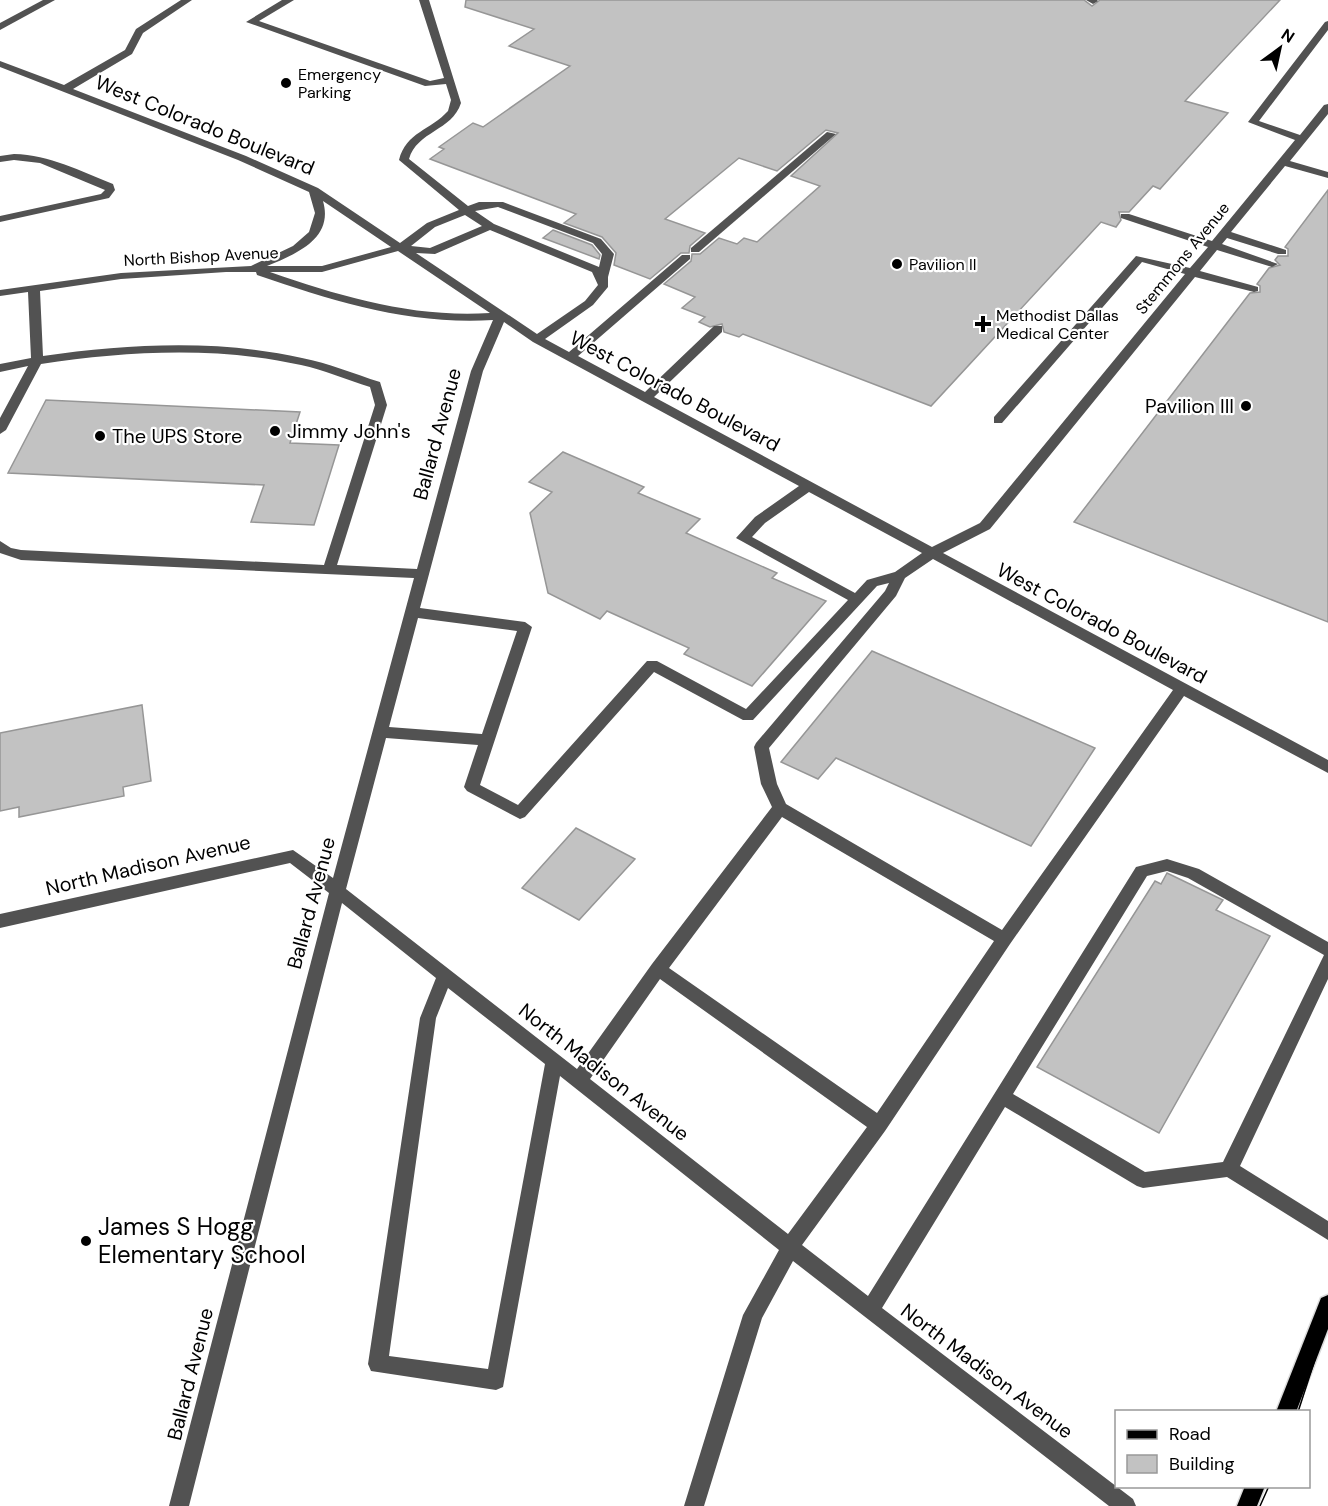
<svg xmlns="http://www.w3.org/2000/svg" width="1328" height="1506" viewBox="0 0 1328 1506" font-family="'DM Sans',sans-serif">
  <rect width="100%" height="100%" fill="#fff"/>
  <g fill="#c2c2c2" stroke="#969696" stroke-width="1.5">
    <path d="M 466,0 L 1084,0 L 1092,6 L 1100,0 L 1280,0 L 1185,101 L 1228,113 L 1160,189 L 1153,186 L 1129,212 L 1119,212 L 1121,220 L 1116,227 L 1101,222 L 931,406 L 743,334 L 739,337 L 724,332 L 722,324 L 710,327 L 699,322 L 705,317 L 682,308 L 695,297 L 664,284 L 691,261 L 692,254 L 700,254 L 719,238 L 737,244 L 744,238 L 757,242 L 820,186 L 791,176 L 838,133 L 826,130 L 777,171 L 739,158 L 665,219 L 705,233 L 690,246 L 689,253 L 681,253 L 650,279 L 614,265 L 616,253 L 602,237 L 564,223 L 576,214 L 430,159 L 444,149 L 439,147 L 473,123 L 483,127 L 570,66 L 509,46 L 534,29 L 465,7 Z"/>
    <path d="M 1328,190 L 1328,622 L 1074,522 L 1250,293 L 1260,292 L 1260,286 L 1257,284 L 1269,268 L 1280,265 L 1275,260 L 1278,256 L 1288,256 L 1288,249 L 1285,247 Z"/>
    <path d="M 553,230 L 592,245 L 600,255 L 599,259 L 543,238 Z"/>
    <path d="M 46,400 L 300,412 L 290,443 L 339,445 L 314,525 L 251,522 L 264,485 L 8,473 Z"/>
    <path d="M 563,452 L 644,487 L 638,493 L 700,519 L 686,533 L 777,573 L 772,578 L 826,601 L 752,686 L 684,654 L 689,648 L 607,611 L 600,619 L 548,593 L 530,513 L 552,492 L 529,482 Z"/>
    <path d="M 872,651 L 1095,748 L 1031,846 L 836,758 L 818,779 L 781,762 Z"/>
    <path d="M 142,705 L 151,781 L 123,787 L 124,796 L 19,817 L 19,807 L 0,811 L 0,733 Z"/>
    <path d="M 576,828 L 635,859 L 579,920 L 522,888 Z"/>
    <path d="M 1167,873 L 1223,900 L 1216,910 L 1270,936 L 1159,1133 L 1037,1067 L 1155,881 L 1161,884 Z"/>
  </g>
  <g fill="none" stroke-linecap="round" stroke-linejoin="round">
    <g stroke="#dbdbdb" stroke-width="3">
      <g id="major">
        <path d="M 1328,1295 L 1328,1329 L 1296,1412 L 1276,1412 L 1321,1298 Z"/>
        <path d="M 1245,1486 L 1265,1486 L 1257,1506 L 1237,1506 Z"/>
      </g>
    </g>
    <g fill="#525252" fill-rule="evenodd">
      <path d="M 43,0 L 55,0 L 0,30 L 0,23 Z"/>
      <path d="M 181,0 L 192,0 L 143,33 L 132,54 L 73,89 L 246,156 L 318,188 L 400,243 L 427,223 L 459,210 L 399,160 C 406,132 431,130 448,111 L 451,100 L 446,84 L 425,86 L 246,22 L 282,0 L 294,0 L 259,21 L 430,81 L 444,78 L 419,0 L 429,0 L 461,103 C 452,131 417,131 409,159 L 468,206 L 479,202 L 503,202 L 601,239 L 614,254 L 608,277 L 608,287 L 593,305 L 545,339 L 569,352 L 682,255 L 690,255 L 690,259 L 578,356 L 645,392 L 714,326 L 722,326 L 722,332 L 654,397 L 932,547 L 980,523 L 1185,274 L 1142,262 L 1002,423 L 994,423 L 994,417 L 1136,256 L 1190,268 L 1208,247 L 1121,218 L 1121,214 L 1129,214 L 1212,241 L 1295,140 L 1248,122 L 1325,22 L 1328,21 L 1328,30 L 1259,121 L 1300,135 L 1324,105 L 1328,104 L 1328,114 L 1290,161 L 1328,172 L 1328,178 L 1285,166 L 1231,232 L 1286,250 L 1286,254 L 1278,254 L 1227,238 L 1222,244 L 1278,264 L 1272,267 L 1217,250 L 1200,271 L 1258,287 L 1258,291 L 1254,292 L 1195,277 L 990,529 L 943,553 L 1328,760 L 1328,773 L 1184,696 L 1010,944 L 885,1131 L 802,1245 L 868,1296 L 1136,867 L 1167,859 L 1199,869 L 1328,942 L 1328,979 L 1240,1166 L 1328,1221 L 1328,1240 L 1227,1177 L 1143,1188 L 1137,1186 L 1005,1107 L 882,1308 L 1133,1499 L 1136,1506 L 1109,1506 L 793,1261 L 762,1318 L 704,1506 L 684,1506 L 743,1315 L 779,1250 L 560,1076 L 503,1387 L 496,1390 L 371,1371 L 368,1364 L 420,1018 L 436,978 L 342,903 L 189,1506 L 169,1506 L 329,893 L 290,863 L 0,928 L 0,914 L 293,850 L 333,878 L 414,578 L 21,560 L 0,553 L 0,541 L 11,548 L 21,550 L 324,565 L 375,405 L 370,387 C 347,380 324,370 301,365 C 216,346 126,351 41,364 L 6,430 L 0,434 L 0,418 L 28,366 L 0,372 L 0,364 L 31,358 L 28,292 L 0,296 L 0,290 L 121,273 L 251,266 L 293,246 L 309,232 L 315,213 L 309,192 L 238,160 L 0,67 L 0,61 L 64,85 L 125,50 L 136,29 ZM 323,201 L 391,247 L 322,266 L 267,266 C 296,254 334,239 323,201 ZM 498,207 L 593,243 L 602,254 L 599,267 L 494,224 L 475,211 ZM 465,215 L 482,226 L 430,248 L 411,246 L 435,227 ZM 490,230 L 592,272 L 598,285 L 585,301 L 537,334 L 416,253 L 435,254 ZM 398,251 L 490,313 C 414,318 342,297 270,272 L 322,272 ZM 226,272 L 256,272 L 257,275 C 336,302 409,325 493,320 L 471,371 L 417,569 L 337,565 L 387,405 L 380,382 C 354,374 329,363 302,358 C 217,339 128,344 43,356 L 40,291 L 121,279 ZM 504,322 L 533,342 L 799,486 L 755,517 L 736,538 L 848,600 L 746,709 L 657,661 L 647,661 L 518,805 L 480,785 L 532,627 L 525,622 L 420,608 L 483,371 ZM 809,492 L 922,553 L 895,572 L 867,580 L 855,593 L 752,537 L 765,523 ZM 933,559 L 1173,690 L 1002,930 L 786,804 L 777,784 L 769,748 L 896,596 L 905,578 ZM 889,583 L 885,591 L 756,743 L 754,747 L 761,784 L 772,807 L 652,964 L 577,1069 L 346,889 L 386,738 L 478,745 L 464,787 L 467,791 L 520,819 L 525,817 L 654,672 L 743,720 L 753,720 L 877,586 ZM 418,618 L 517,631 L 482,734 L 389,727 ZM 782,817 L 994,941 L 877,1113 L 669,968 ZM 1167,871 L 1188,878 L 1324,955 L 1223,1162 L 1145,1172 L 1013,1094 L 1147,876 ZM 660,979 L 867,1127 L 788,1234 L 590,1079 ZM 448,988 L 545,1064 L 488,1369 L 389,1356 L 436,1018 Z"/>
      <path d="M 1086,0 L 1097,0 L 1098,1 L 1093,4 Z"/>
      <path d="M 827,132 L 836,134 L 699,252 L 691,252 L 691,248 Z"/>
      <path d="M 14,154 C 50,155 80,171 113,184 L 115,190 L 109,198 L 0,222 L 0,216 L 101,194 L 105,190 L 40,163 L 14,160 L 0,162 L 0,156 Z"/>
    </g>
    <use href="#major" fill="#000" fill-rule="evenodd"/>
    <g stroke="#000" stroke-width="1.5">
      <path d="M 1298,1412 L 1328,1319"/>
      <path d="M 1260,1506 L 1269,1486"/>
    </g>
  </g>
  <g fill="#000" stroke="#fff" stroke-width="2">
    <circle cx="286" cy="83" r="6"/>
    <circle cx="897" cy="264" r="6"/>
    <path d="M980 315h6v6h6v6h-6v6h-6v-6h-6v-6h6z"/>
    <circle cx="1246" cy="406" r="6"/>
    <circle cx="275" cy="431" r="6"/>
    <circle cx="100" cy="436" r="6"/>
    <circle cx="86" cy="1241" r="6"/>
  </g>
  <g text-anchor="middle" stroke-width="4.5" stroke-linejoin="round" paint-order="stroke">
    <g font-size="16" fill="#000" stroke="#fff" text-anchor="start">
      <text x="298" y="80">Emergency<tspan x="298" dy="18">Parking</tspan></text>
      <text x="909" y="270">Pavilion II</text>
      <text x="996" y="321">Methodist Dallas<tspan x="996" dy="18">Medical Center</tspan></text>
    </g>
    <g font-size="16" fill="#000" stroke="#fff">
      <text transform="translate(201 256) rotate(-3)" y="6">North Bishop Avenue</text>
      <text transform="translate(1182 258) rotate(-51)" y="6">Stemmons Avenue</text>
    </g>
    <g font-size="20" fill="#000" stroke="#fff">
      <text transform="translate(205 125) rotate(22)" y="7">West Colorado Boulevard</text>
      <text transform="translate(675 391) rotate(28)" y="7">West Colorado Boulevard</text>
      <text transform="translate(437 434) rotate(-75)" y="7">Ballard Avenue</text>
      <text transform="translate(1102 623) rotate(28)" y="7">West Colorado Boulevard</text>
      <text transform="translate(148 865) rotate(-13)" y="7">North Madison Avenue</text>
      <text transform="translate(311 903) rotate(-75)" y="7">Ballard Avenue</text>
      <text transform="translate(604 1072) rotate(38)" y="7">North Madison Avenue</text>
      <text transform="translate(987 1371) rotate(37)" y="7">North Madison Avenue</text>
      <text transform="translate(190 1374) rotate(-76)" y="7">Ballard Avenue</text>
    </g>
    <g font-size="20" fill="#000" stroke="#fff" text-anchor="start">
      <text x="1234" y="413" text-anchor="end">Pavilion III</text>
      <text x="287" y="438">Jimmy John's</text>
      <text x="112" y="443">The UPS Store</text>
    </g>
    <g font-size="24" fill="#000" stroke="#fff" text-anchor="start">
      <text x="98" y="1235">James S Hogg<tspan x="98" dy="28">Elementary School</tspan></text>
    </g>
  </g>
  <rect x="1115" y="1410" width="195" height="78" fill="#ffffff" stroke="#999999" stroke-width="1.5"/>
  <rect x="1127" y="1430" width="30" height="9" fill="#000000" stroke="#999999" stroke-width="1.5"/>
  <text x="1169" y="1440" font-size="18" fill="#000000">Road</text>
  <rect x="1127" y="1455" width="30" height="18" fill="#c2c2c2" stroke="#999999" stroke-width="1.5"/>
  <text x="1169" y="1470" font-size="18" fill="#000000">Building</text>
  <g transform="translate(1280 48) rotate(33)" stroke="#ffffff" stroke-width="4.5" paint-order="stroke">
  <path d="M0-4.5L10 22L0 15L-10 22Z" fill="#000000"/>
  <text y="-9" font-size="16" font-weight="bold" text-anchor="middle" fill="#000000">N</text>
  </g>
</svg>
